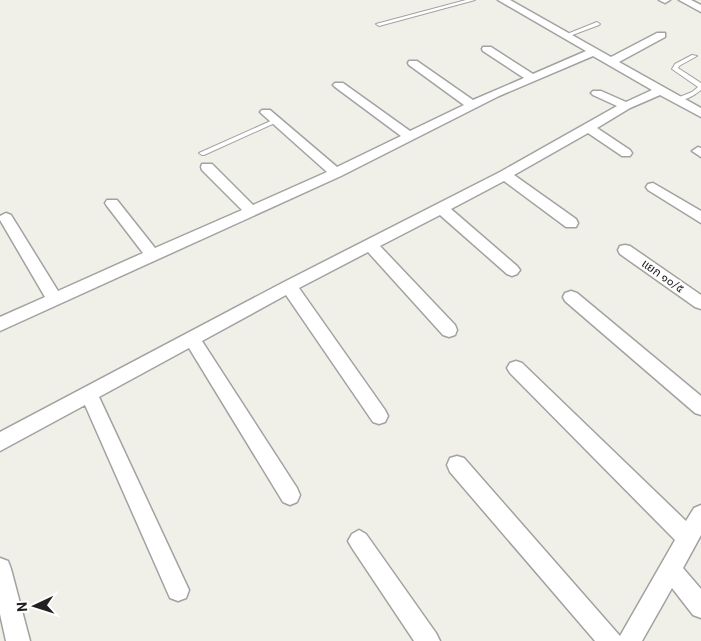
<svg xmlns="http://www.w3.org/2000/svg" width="701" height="641" viewBox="0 0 701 641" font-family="Roboto,'Noto Sans Thai',sans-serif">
  <rect width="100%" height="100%" fill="#f0efe8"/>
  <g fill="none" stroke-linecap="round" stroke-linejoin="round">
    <g stroke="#a2a2a2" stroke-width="2">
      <g id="lane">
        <path d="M 466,0 L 475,0 L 379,26 L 376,24 Z"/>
        <path d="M 597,22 L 600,24 L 599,25 L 567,37 L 562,36 Z"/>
        <path d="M 692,55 L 697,56 L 679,66 L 678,68 L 701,83 L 701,90 C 695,95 685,101 677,100 L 677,98 L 692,92 L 698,87 L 672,69 L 675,64 Z"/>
        <path d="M 275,119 L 277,120 L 277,122 L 204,155 L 202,155 L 199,153 Z"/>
      </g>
    </g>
    <g stroke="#a2a2a2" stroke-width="3">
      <g id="street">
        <path d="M 498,0 L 510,0 L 611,57 L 657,33 L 665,33 L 665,37 L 619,62 L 701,108 L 701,117 L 660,95 L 630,108 L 597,128 L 630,150 L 632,153 L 630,156 L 622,156 L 588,133 L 514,175 L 576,219 L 578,223 L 576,227 L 566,227 L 504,181 L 451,209 L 517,266 L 520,270 L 517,274 L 512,276 L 507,274 L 440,215 L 380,246 L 455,325 L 457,330 L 455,335 L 449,337 L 443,335 L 368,252 L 299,288 L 385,410 L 388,416 L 385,422 L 379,424 L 373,422 L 286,295 L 202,341 L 297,488 L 300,495 L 297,502 L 290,505 L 283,502 L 189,348 L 99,397 L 189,590 L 186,598 L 178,601 L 170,598 L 85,405 L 0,451 L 0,432 L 284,282 L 500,172 L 617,106 L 593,95 L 591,93 L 593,91 L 601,91 L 626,102 L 652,90 L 593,56 L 499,96 L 341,176 L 0,331 L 0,317 L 45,297 L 0,220 L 0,216 L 6,213 L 11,215 L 58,291 L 143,253 L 107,206 L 105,203 L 107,200 L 117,200 L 155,248 L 242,210 L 202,170 L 201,167 L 202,164 L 212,164 L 253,205 L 327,172 L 262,114 L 260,112 L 262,110 L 270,110 L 337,167 L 401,136 L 335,87 L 333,85 L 335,83 L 343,83 L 410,131 L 464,105 L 409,65 L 408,63 L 409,61 L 417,61 L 473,100 L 524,78 L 483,51 L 482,49 L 483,47 L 491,47 L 533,74 L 586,51 Z"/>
        <path d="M 659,0 L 670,0 L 665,3 Z"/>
        <path d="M 679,0 L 691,0 L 701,5 L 701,12 Z"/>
        <path d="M 698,147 L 701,148 L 701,157 L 692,151 Z"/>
        <path d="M 653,183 L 701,211 L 701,223 L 648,190 L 646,187 L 648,184 Z"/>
        <path d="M 625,245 L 630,246 L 701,295 L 701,309 L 695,307 L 620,254 L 618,250 L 620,246 Z"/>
        <path d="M 571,291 L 577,293 L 701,396 L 701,415 L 695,413 L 565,301 L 563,297 L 565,293 Z"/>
        <path d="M 516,361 L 522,363 L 686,521 L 694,508 L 701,505 L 701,535 L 683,568 L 701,589 L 701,618 L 693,615 L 672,588 L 642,641 L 595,641 L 450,472 L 447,465 L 450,458 L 457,456 L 464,458 L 620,636 L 675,540 L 510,373 L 507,368 L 510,363 Z"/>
        <path d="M 359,530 L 366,534 L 436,633 L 440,641 L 414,641 L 352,548 L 348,541 L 352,534 Z"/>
        <path d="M 0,558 L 8,561 L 11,569 L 30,641 L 6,641 L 0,614 Z"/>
      </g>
    </g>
    <use href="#lane" fill="#fff" fill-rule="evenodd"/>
    <use href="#street" fill="#fff" fill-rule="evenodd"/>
  </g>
  <g text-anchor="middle" stroke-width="4" stroke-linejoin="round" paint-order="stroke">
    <g font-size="12" fill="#212121" stroke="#fff">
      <text transform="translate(663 276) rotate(35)" y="4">แยก ๑๐/๕</text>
    </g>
  </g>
  <g transform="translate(35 606) rotate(266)" stroke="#ffffff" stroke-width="4" paint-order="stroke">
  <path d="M0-4L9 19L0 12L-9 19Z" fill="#212121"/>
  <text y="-8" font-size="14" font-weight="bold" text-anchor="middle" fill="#212121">N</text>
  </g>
</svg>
